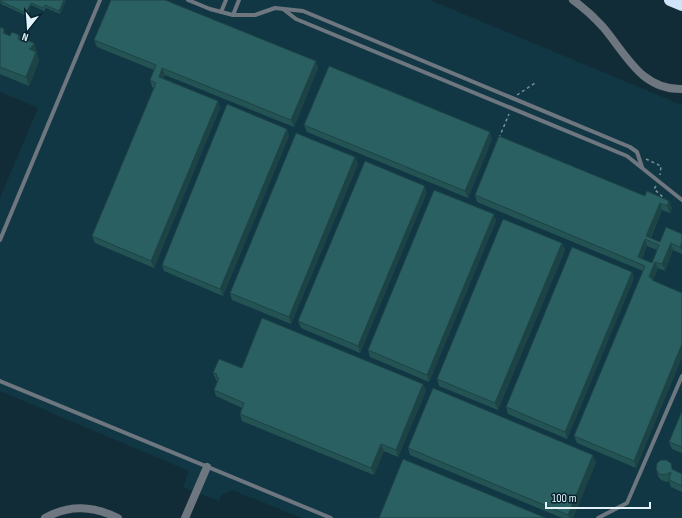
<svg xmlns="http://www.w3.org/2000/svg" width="682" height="518" viewBox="0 0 682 518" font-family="'Sofia Sans Condensed',sans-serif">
  <rect width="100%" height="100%" fill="#112c36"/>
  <path fill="#113744" d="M 0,0 L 430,0 L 682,105 L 682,518 L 302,518 L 232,490 L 221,495 L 219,501 L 183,487 L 189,471 L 0,391 L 0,198 L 38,108 L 0,92 Z"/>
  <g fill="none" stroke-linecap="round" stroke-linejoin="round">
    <g stroke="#798f97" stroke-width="1.5" stroke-dasharray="3 3" stroke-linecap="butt">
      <path d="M 517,95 L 535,83"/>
      <path d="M 499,138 L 509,114"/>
      <path d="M 646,159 L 661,166 L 660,175"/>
      <path d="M 656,186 L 654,189 L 665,199"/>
    </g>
    <g stroke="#6e767f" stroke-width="4">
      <path d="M 188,0 L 210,9 L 233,15 L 255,15 L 275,8 L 303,11 L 630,147 L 637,152 L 642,167"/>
      <path d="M 283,9 L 296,19 L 627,156 L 682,200"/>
      <path d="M 221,12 L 226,0"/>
      <path d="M 233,15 L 239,0"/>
      <path d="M 0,240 L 100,0"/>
      <path d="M 0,381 L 331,518"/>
      <path d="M 598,518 L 627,503 L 682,376"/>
    </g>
    <g stroke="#6e767f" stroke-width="8">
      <path d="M 573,0 C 584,8 594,17 603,27 C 626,54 641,90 682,89"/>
      <path d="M 45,518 C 70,504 93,506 118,518"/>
      <path d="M 185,518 L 207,467"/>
    </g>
    <path stroke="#cfe4fa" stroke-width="12" d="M 670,0 L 682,5"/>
  </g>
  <g fill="#245354" fill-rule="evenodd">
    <path d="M 1,0 L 66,0 L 60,14 L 46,8 L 44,11 L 31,5 L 27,16 L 1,4 L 0,1 Z"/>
    <path d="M 0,27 L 6,34 L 10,36 L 19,35 L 21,40 L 34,43 L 39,61 L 29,86 L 0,74 Z"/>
    <path d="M 94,40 L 318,68 L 294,127 L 165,75 L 163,78 L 218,101 L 220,108 L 154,268 L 95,243 L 92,236 L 154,88 L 152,87 L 150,80 L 154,70 L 97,47 Z"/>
    <path d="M 304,125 L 492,139 L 468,198 L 307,132 Z"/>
    <path d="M 287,129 L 289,136 L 223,296 L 164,271 L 162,265 Z"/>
    <path d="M 355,157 L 358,164 L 291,324 L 232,300 L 230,293 Z"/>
    <path d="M 427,192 L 360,353 L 301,328 L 298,321 Z"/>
    <path d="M 475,195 L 645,196 L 669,201 L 672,208 L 670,213 L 662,210 L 651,238 L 660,242 L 682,234 L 682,254 L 673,250 L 665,271 L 658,268 L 653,280 L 653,281 L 682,293 L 682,357 L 636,468 L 577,443 L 574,436 L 643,271 L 477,202 ZM 647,246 L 657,250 L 652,263 L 642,259 Z"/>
    <path d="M 494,214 L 496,221 L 429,382 L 370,357 L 368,350 Z"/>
    <path d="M 562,243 L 565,250 L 498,410 L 439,386 L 437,379 Z"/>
    <path d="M 634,278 L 567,439 L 508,414 L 506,407 Z"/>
    <path d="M 242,368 L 423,384 L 426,391 L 398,457 L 384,451 L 374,475 L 242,421 L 240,414 L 242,408 L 216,396 L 214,390 L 217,381 L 216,380 L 213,373 Z"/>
    <path d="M 682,411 L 682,453 L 672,449 L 669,442 Z"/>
    <path d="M 408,448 L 596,462 L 573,518 L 562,518 L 410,455 Z"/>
    <path d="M 656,469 L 673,470 L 682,474 L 682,492 L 671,487 L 669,481 L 667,482 L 661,480 L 658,476 Z"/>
  </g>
  <g fill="#1d4345">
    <path d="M 64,0 L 66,0 L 60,14 L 59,11 Z"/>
    <path d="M 31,3 L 31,5 L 27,16 L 26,13 Z"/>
    <path d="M 4,29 L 8,38 L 3,33 Z"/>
    <path d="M 34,43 L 39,61 L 29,86 L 26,77 L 34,56 L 31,48 Z"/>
    <path d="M 316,61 L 318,68 L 294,127 L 291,120 Z"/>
    <path d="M 162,68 L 165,75 L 161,83 L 159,77 Z"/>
    <path d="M 218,101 L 220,108 L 154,268 L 151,261 Z"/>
    <path d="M 287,129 L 289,136 L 223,296 L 220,289 Z"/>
    <path d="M 490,132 L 492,139 L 468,198 L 465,191 Z"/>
    <path d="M 355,157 L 358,164 L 291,324 L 289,317 Z"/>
    <path d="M 425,186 L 427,192 L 360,353 L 358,346 Z"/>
    <path d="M 669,201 L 672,208 L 670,213 L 667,206 Z"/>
    <path d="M 660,203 L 662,210 L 649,241 L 646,236 Z"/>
    <path d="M 494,214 L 496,221 L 429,382 L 427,375 Z"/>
    <path d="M 645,239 L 647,246 L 640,264 L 638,257 Z"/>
    <path d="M 562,243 L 565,250 L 498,410 L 495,403 Z"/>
    <path d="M 671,243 L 673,250 L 665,271 L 662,264 Z"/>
    <path d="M 682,243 L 682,252 L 680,247 Z"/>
    <path d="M 655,262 L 658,268 L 653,280 L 655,285 L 649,277 Z"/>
    <path d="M 632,272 L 634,278 L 567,439 L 565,432 Z"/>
    <path d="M 682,344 L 682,357 L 636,468 L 634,461 Z"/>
    <path d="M 423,384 L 426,391 L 398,457 L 396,450 Z"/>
    <path d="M 381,444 L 384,451 L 374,475 L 371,468 Z"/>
    <path d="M 593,455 L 596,462 L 573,518 L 570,518 L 568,515 Z"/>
  </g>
  <g fill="#2a6062" stroke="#1d4345" fill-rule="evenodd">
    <path d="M 1,0 L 64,0 L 59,11 L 45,5 L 43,8 L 31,3 L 26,13 L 0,1 Z"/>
    <path d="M 111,0 L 165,0 L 316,61 L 291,120 L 162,68 L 159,77 L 218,101 L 151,261 L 92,236 L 156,83 L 150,80 L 156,65 L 94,40 Z"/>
    <path d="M 0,27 L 4,29 L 3,33 L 10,36 L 12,32 L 19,35 L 18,39 L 21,40 L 22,38 L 34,43 L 31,48 L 29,49 L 36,52 L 26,77 L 0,67 Z"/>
    <path d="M 329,66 L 490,132 L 465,191 L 304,125 Z"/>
    <path d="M 227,104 L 287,129 L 220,289 L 162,265 Z"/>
    <path d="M 296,133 L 355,157 L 289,317 L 230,293 Z"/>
    <path d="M 499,136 L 645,196 L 647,191 L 669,201 L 667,206 L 660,203 L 646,236 L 660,242 L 666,227 L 682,234 L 682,243 L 680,247 L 671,243 L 662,264 L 655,262 L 649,277 L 652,278 L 652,280 L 682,293 L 682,344 L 634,461 L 574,436 L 645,266 L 475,195 ZM 645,239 L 659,245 L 652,263 L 638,257 Z"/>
    <path d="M 365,161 L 425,186 L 358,346 L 298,321 Z"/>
    <path d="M 434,190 L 494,214 L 427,375 L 368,350 Z"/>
    <path d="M 503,219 L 562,243 L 495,403 L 437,379 Z"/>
    <path d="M 572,247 L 632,272 L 565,432 L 506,407 Z"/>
    <path d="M 262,318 L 423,384 L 396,450 L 381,444 L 371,468 L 240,414 L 244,403 L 214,390 L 219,378 L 216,377 L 217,374 L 213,373 L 219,359 L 242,368 Z"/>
    <path d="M 433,388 L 593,455 L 568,515 L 408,448 Z"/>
    <path d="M 682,411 L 682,447 L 669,442 Z"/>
    <path d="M 403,459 L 546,518 L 379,518 Z"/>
    <path d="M 661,460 L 666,460 L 671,463 L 672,469 L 682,474 L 682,486 L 669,480 L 671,472 L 665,475 L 659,474 L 656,469 L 657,463 Z"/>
  </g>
  <g transform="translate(28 28) rotate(197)" stroke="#06222c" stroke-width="3" paint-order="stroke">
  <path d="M0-3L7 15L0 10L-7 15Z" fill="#e3f3f9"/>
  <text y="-6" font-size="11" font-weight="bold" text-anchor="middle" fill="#e3f3f9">N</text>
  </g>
  <path d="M546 502v6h104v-6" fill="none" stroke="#e3f3f9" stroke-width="2"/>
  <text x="552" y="502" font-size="12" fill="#e3f3f9" stroke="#06222c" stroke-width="3" paint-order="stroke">100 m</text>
</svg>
